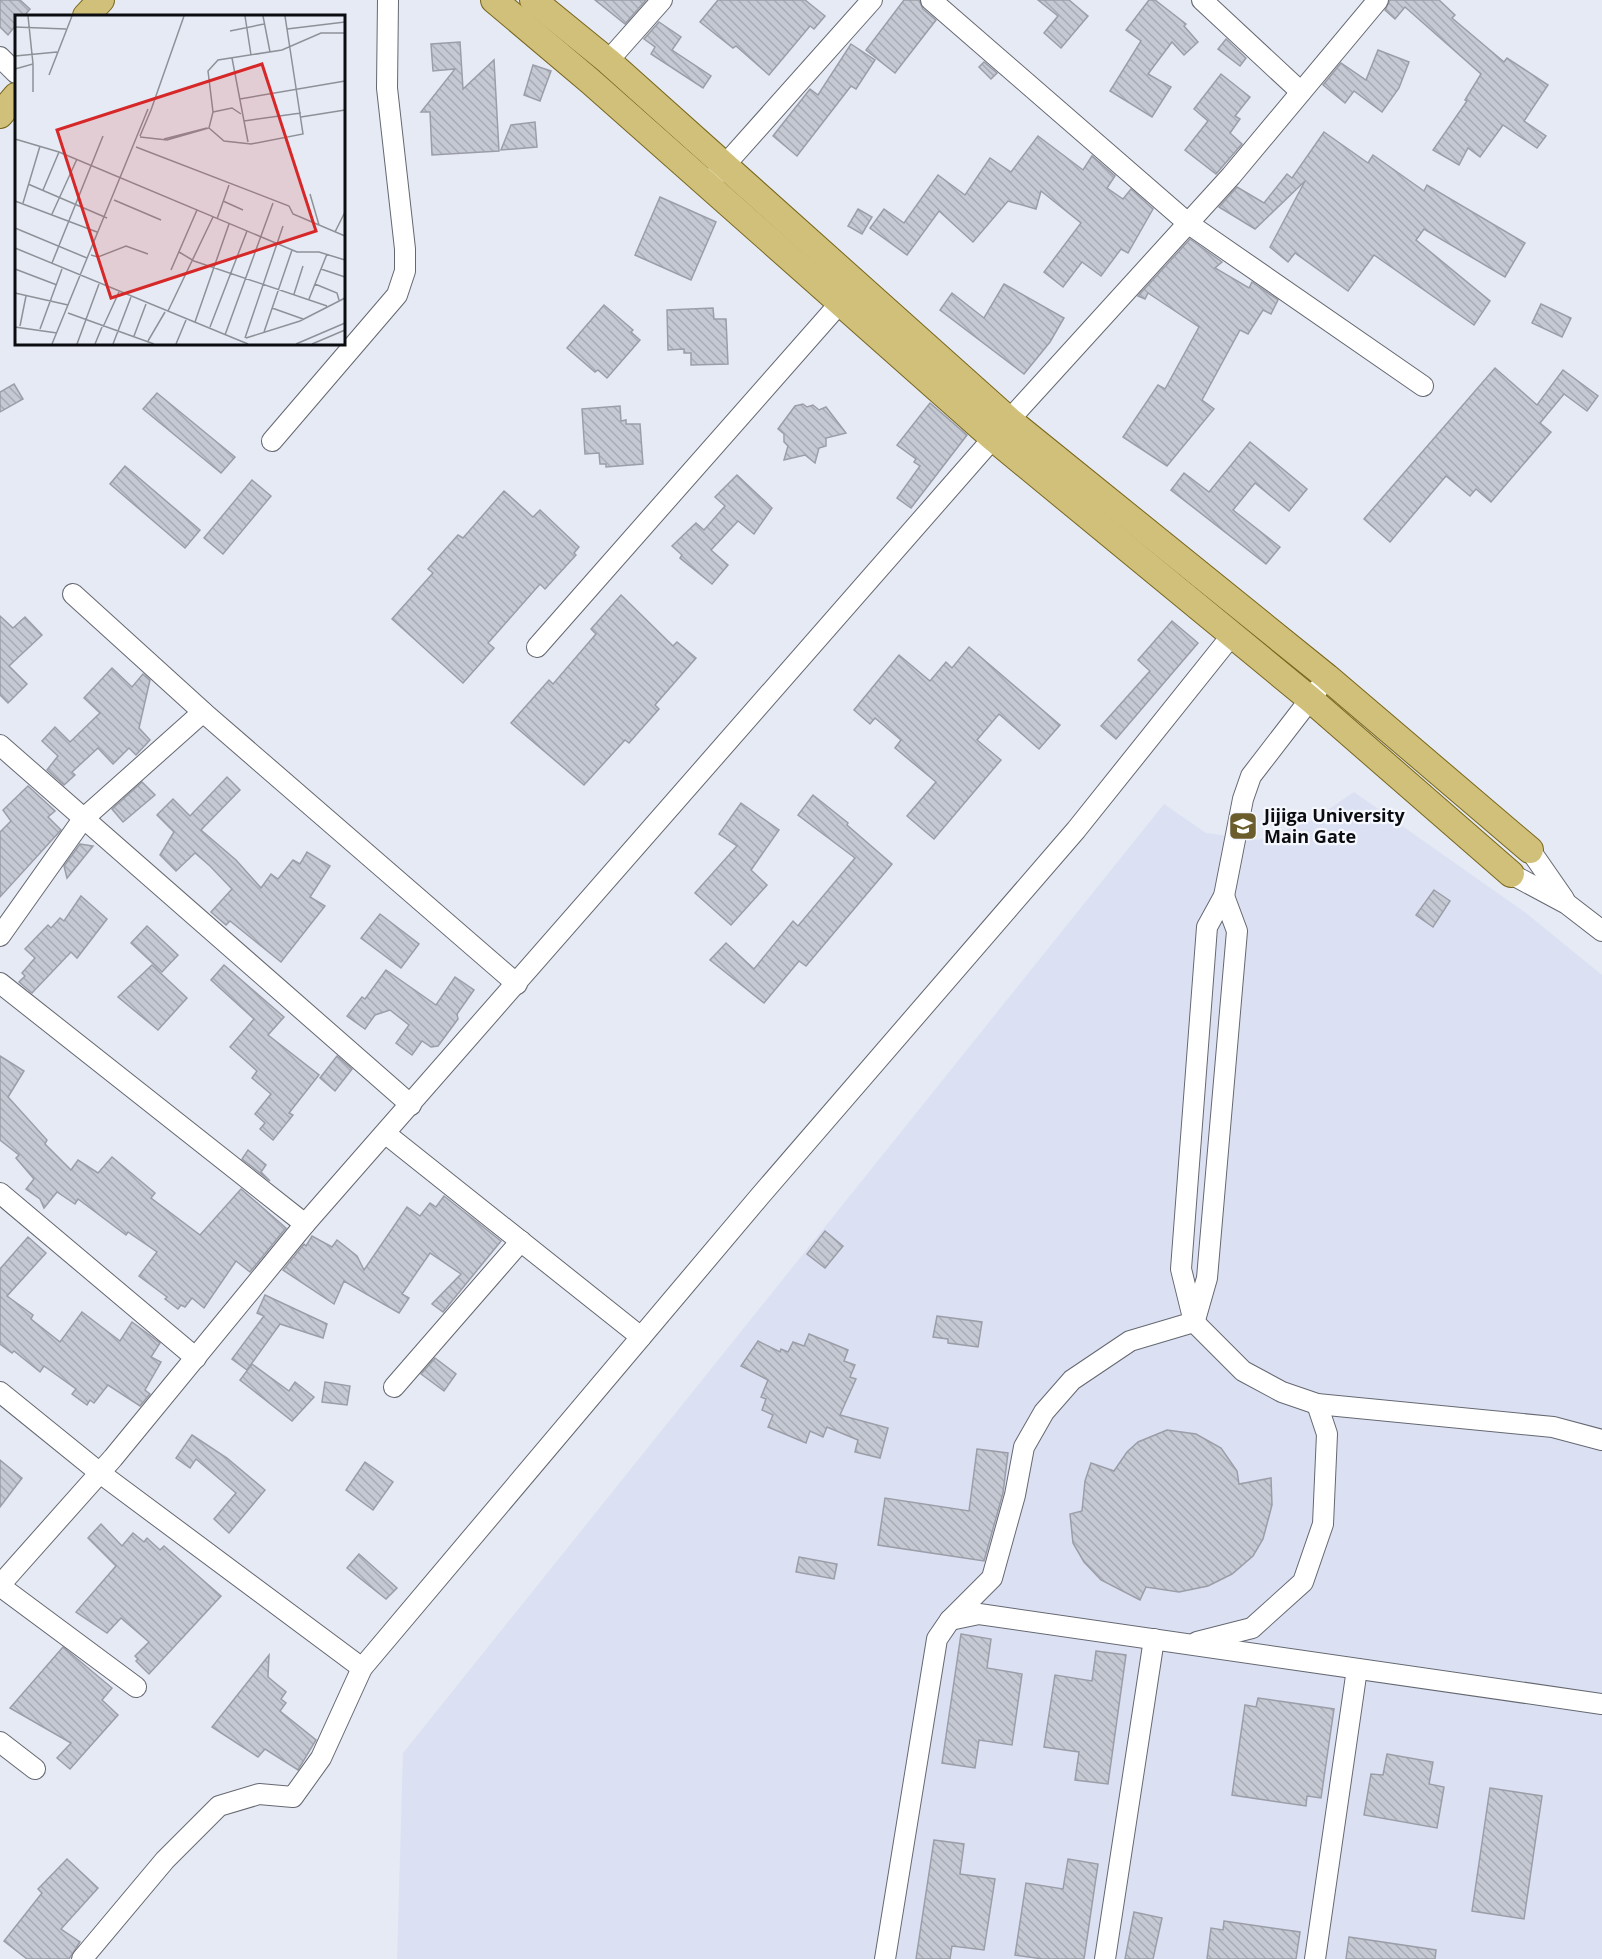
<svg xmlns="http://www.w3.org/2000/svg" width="1602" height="1959" viewBox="0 0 1602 1959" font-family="'Open Sans',sans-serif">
  <defs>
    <pattern id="building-back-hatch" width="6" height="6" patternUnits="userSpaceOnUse" patternTransform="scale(1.5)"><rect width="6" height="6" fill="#c5c9d3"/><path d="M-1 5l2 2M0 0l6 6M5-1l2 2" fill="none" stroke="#a8abb4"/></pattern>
  </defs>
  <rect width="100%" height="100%" fill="#e6eaf4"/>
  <path fill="#dbe1f3" d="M 1354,792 L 1526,913 L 1602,975 L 1602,1959 L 397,1959 L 403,1753 L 1164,804 L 1206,833 L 1258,840 L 1313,820 Z"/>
  <g fill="url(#building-back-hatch)" stroke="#9b9ea8" stroke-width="1.5">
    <path d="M 0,0 L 20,0 L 30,9 L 24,16 L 16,16 L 16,25 L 8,35 L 0,27 Z"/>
    <path d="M 595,0 L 646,0 L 625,24 Z"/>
    <path d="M 718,0 L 805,0 L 825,16 L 814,29 L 810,26 L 769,75 L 736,46 L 733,48 L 700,22 Z"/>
    <path d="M 904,0 L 919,0 L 923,9 L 936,20 L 895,73 L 866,50 Z"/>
    <path d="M 1038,0 L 1069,0 L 1088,16 L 1061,48 L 1044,33 L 1058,16 Z"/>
    <path d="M 1149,0 L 1155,0 L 1186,24 L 1184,26 L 1198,42 L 1184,55 L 1172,42 L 1148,74 L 1171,87 L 1152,117 L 1110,91 L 1141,41 L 1126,30 Z"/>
    <path d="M 1390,0 L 1439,0 L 1455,15 L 1452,18 L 1504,62 L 1507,58 L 1548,85 L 1524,121 L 1546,136 L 1537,148 L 1503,125 L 1480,157 L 1468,148 L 1459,165 L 1433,150 L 1467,101 L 1465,100 L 1481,74 L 1405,7 L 1395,19 L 1385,10 Z"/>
    <path d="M 659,22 L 681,37 L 672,50 L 711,76 L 703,88 L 651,54 L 655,47 L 644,39 Z"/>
    <path d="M 1226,39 L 1246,58 L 1240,66 L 1218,49 Z"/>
    <path d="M 460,42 L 463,89 L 494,60 L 499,151 L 432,155 L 430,112 L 421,112 L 455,69 L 433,71 L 431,44 Z"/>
    <path d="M 851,44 L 875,60 L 856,89 L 851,86 L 797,156 L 773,136 L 810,89 L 818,95 Z"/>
    <path d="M 1378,50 L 1409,62 L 1399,88 L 1382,112 L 1354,91 L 1345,103 L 1323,85 L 1341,63 L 1366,80 Z"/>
    <path d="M 984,62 L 997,73 L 991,79 L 979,67 Z"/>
    <path d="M 533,65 L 551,71 L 540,101 L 524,95 Z"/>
    <path d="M 1221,74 L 1250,97 L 1235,116 L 1240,119 L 1230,133 L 1242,144 L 1216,174 L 1185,150 L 1208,121 L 1194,109 Z"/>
    <path d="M 535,122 L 537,147 L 501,150 L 511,125 Z"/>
    <path d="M 1324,132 L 1368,163 L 1373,155 L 1424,191 L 1427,185 L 1525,243 L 1505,277 L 1424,229 L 1416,240 L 1490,301 L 1474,325 L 1374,255 L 1348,291 L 1295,253 L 1288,262 L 1270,247 L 1305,181 L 1255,229 L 1219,207 L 1237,187 L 1264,203 L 1287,174 L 1292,178 Z"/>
    <path d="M 1038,136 L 1083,170 L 1092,156 L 1115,176 L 1107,188 L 1123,199 L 1131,189 L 1153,209 L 1128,253 L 1121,249 L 1101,276 L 1082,262 L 1063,287 L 1044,272 L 1081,223 L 1041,191 L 1036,209 L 1008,201 L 973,242 L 939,211 L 907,255 L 870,228 L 884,209 L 904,223 L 938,175 L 965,195 L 990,158 L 1011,172 Z"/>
    <path d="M 660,197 L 716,222 L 691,280 L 635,255 Z"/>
    <path d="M 858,209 L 872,217 L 862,234 L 848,226 Z"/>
    <path d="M 1190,239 L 1222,262 L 1215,268 L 1249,288 L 1252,282 L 1278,300 L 1271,314 L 1263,310 L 1248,334 L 1240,330 L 1202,400 L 1214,409 L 1167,466 L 1123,437 L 1158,385 L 1165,389 L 1199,327 L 1148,293 L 1145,299 L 1138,296 Z"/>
    <path d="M 1004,284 L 1064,318 L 1050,342 L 1024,374 L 940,310 L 952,293 L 984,318 Z"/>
    <path d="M 1541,304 L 1571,318 L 1562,337 L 1532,323 Z"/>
    <path d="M 604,305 L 633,330 L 631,332 L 640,340 L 607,378 L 598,370 L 595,372 L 567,348 Z"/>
    <path d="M 713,308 L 714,319 L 726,319 L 728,364 L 691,365 L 691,353 L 684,353 L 684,349 L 668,350 L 667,310 Z"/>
    <path d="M 1495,368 L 1537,405 L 1563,370 L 1598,396 L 1587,411 L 1564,394 L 1540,423 L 1551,432 L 1491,502 L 1476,489 L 1470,496 L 1446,476 L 1390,542 L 1364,519 Z"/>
    <path d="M 14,384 L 23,399 L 0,412 L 0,392 Z"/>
    <path d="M 157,393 L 235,457 L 221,473 L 143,409 Z"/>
    <path d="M 930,403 L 967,435 L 911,508 L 897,498 L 920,466 L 914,462 L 916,459 L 897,445 Z"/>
    <path d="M 803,404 L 807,407 L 813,405 L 819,410 L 826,407 L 846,433 L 826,438 L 826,446 L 819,448 L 815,463 L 805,455 L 784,460 L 788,446 L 784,442 L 784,434 L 778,429 L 795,406 Z"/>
    <path d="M 620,406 L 621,421 L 626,420 L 626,424 L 640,424 L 643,464 L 606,467 L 606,464 L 600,464 L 599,453 L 585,454 L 582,409 Z"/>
    <path d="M 1250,442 L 1307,489 L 1289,511 L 1255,483 L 1233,510 L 1280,547 L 1266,564 L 1171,490 L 1184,473 L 1209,492 Z"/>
    <path d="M 125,466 L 200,530 L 185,548 L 110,484 Z"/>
    <path d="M 737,475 L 772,508 L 754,534 L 738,521 L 711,550 L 728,565 L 712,584 L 680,558 L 682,555 L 672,546 L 696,523 L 704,530 L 725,506 L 715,497 Z"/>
    <path d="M 252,480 L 271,496 L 223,554 L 204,538 Z"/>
    <path d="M 504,491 L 533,517 L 540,510 L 579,547 L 574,553 L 576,555 L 545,589 L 540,584 L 488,643 L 494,648 L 463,683 L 392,619 L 433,573 L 428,569 L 458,535 L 463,538 Z"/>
    <path d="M 621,595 L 673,646 L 677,642 L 696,658 L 655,705 L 659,709 L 629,743 L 625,740 L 584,785 L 511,723 L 549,680 L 553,684 L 596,634 L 591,629 Z"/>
    <path d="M 0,616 L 13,628 L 25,617 L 42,635 L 9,666 L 27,684 L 8,703 L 0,695 Z"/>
    <path d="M 1172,621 L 1198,643 L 1116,739 L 1101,726 L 1150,671 L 1138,660 Z"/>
    <path d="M 969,647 L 1060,725 L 1039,749 L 999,714 L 977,740 L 1001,760 L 934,839 L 907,816 L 936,782 L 895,748 L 901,740 L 875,718 L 870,724 L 854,710 L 899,655 L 930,681 L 946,662 L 952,668 Z"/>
    <path d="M 112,668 L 132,687 L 143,674 L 150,680 L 139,728 L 150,740 L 136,755 L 129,748 L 113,764 L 98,748 L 72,772 L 75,775 L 64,785 L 47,770 L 58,756 L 42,741 L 55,727 L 70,742 L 100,713 L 84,698 Z"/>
    <path d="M 227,777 L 240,790 L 201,830 L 236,860 L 261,888 L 271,874 L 278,879 L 293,860 L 300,864 L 307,852 L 330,866 L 310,897 L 325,906 L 281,962 L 230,921 L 226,925 L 211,912 L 232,889 L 210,866 L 195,853 L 176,871 L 160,855 L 174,832 L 157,815 L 173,799 L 190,816 Z"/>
    <path d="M 142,782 L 155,795 L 123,822 L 112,809 Z"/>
    <path d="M 28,786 L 55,811 L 48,817 L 61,830 L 0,897 L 0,832 L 11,821 L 3,810 Z"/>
    <path d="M 813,795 L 848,823 L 847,825 L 892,864 L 806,966 L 799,961 L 764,1003 L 710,960 L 726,943 L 754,969 L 793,921 L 798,926 L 855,858 L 798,815 Z"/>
    <path d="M 741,803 L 779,830 L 751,870 L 767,885 L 731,925 L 695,893 L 737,846 L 719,834 Z"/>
    <path d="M 80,844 L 93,846 L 67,878 L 64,866 Z"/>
    <path d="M 1434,890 L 1450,901 L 1433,927 L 1416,915 Z"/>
    <path d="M 81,896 L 107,919 L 77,958 L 71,952 L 32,993 L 19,982 L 25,976 L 22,973 L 35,958 L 25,949 L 48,925 L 51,928 L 60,918 L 64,921 Z"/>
    <path d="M 380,914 L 419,944 L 401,968 L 361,938 Z"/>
    <path d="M 147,926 L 178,955 L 162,972 L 131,943 Z"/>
    <path d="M 152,965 L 187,998 L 158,1030 L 118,997 Z"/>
    <path d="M 224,965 L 284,1017 L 268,1035 L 319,1075 L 289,1113 L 293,1115 L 273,1140 L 260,1129 L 265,1123 L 255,1114 L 271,1094 L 252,1078 L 257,1071 L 230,1047 L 254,1019 L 211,980 Z"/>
    <path d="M 386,970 L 436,1005 L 455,977 L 474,990 L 457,1014 L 458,1019 L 438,1046 L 431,1047 L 422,1041 L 412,1055 L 396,1043 L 409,1025 L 390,1010 L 375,1015 L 365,1029 L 347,1016 L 362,997 L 365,999 Z"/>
    <path d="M 0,1056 L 24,1071 L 8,1097 L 47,1140 L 45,1144 L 71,1170 L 78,1160 L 98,1173 L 112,1157 L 155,1193 L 151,1198 L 200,1235 L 241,1189 L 286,1228 L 250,1272 L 236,1261 L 204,1308 L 192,1298 L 185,1307 L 181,1305 L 178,1309 L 165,1299 L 167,1297 L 139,1276 L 157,1252 L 128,1232 L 126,1235 L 78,1199 L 75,1204 L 57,1192 L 44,1208 L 40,1199 L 26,1189 L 34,1179 L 16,1158 L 19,1155 L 0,1140 Z"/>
    <path d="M 337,1056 L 352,1069 L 335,1091 L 320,1078 Z"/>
    <path d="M 248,1150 L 266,1165 L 261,1172 L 270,1181 L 242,1159 Z"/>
    <path d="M 444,1196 L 501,1241 L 443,1312 L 432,1304 L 461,1274 L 430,1253 L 402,1294 L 409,1298 L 399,1313 L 344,1281 L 334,1304 L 283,1270 L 304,1244 L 306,1246 L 312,1236 L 332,1247 L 337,1240 L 357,1256 L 364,1270 L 407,1207 L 420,1216 L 430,1203 L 436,1207 Z"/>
    <path d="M 825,1231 L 843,1246 L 825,1268 L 807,1254 Z"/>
    <path d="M 28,1237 L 46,1253 L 7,1296 L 33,1315 L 31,1319 L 60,1342 L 82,1312 L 120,1341 L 132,1322 L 160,1343 L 151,1357 L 161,1362 L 145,1390 L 150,1394 L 140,1406 L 108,1385 L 94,1403 L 90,1400 L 87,1405 L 72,1394 L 76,1389 L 44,1366 L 40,1372 L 14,1351 L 12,1353 L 0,1344 L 0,1269 Z"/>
    <path d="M 265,1295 L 327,1324 L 323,1338 L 280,1324 L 247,1370 L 232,1359 L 264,1316 L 257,1313 Z"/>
    <path d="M 937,1316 L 982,1322 L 978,1347 L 948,1343 L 948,1339 L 933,1337 Z"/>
    <path d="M 809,1334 L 848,1350 L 844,1361 L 855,1365 L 850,1377 L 856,1379 L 840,1415 L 888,1428 L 880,1458 L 855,1452 L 858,1440 L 827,1427 L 823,1437 L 810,1431 L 806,1443 L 768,1427 L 773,1415 L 762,1410 L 766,1399 L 761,1397 L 768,1380 L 741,1366 L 758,1341 L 780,1352 L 781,1349 L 788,1352 L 793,1342 L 804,1346 Z"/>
    <path d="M 435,1358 L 456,1374 L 444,1391 L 421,1374 Z"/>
    <path d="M 252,1364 L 289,1391 L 295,1382 L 314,1397 L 292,1421 L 240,1380 Z"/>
    <path d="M 325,1382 L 350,1386 L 347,1405 L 322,1402 Z"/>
    <path d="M 1167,1430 L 1196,1434 L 1221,1448 L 1237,1471 L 1239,1484 L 1271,1478 L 1272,1505 L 1263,1539 L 1253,1556 L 1232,1574 L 1208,1586 L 1179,1592 L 1146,1587 L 1140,1600 L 1101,1580 L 1084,1562 L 1073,1543 L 1070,1514 L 1082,1511 L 1085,1481 L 1091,1463 L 1114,1471 L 1127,1452 L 1138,1442 Z"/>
    <path d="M 192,1435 L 227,1458 L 265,1490 L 229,1533 L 214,1519 L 236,1493 L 196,1459 L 190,1468 L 176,1458 Z"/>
    <path d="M 977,1449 L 1008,1453 L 1003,1493 L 984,1561 L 878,1545 L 885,1498 L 969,1511 Z"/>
    <path d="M 0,1460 L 22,1478 L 0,1507 Z"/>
    <path d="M 365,1462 L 393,1482 L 373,1510 L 346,1490 Z"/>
    <path d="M 101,1524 L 122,1546 L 133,1533 L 144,1542 L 147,1538 L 160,1550 L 164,1546 L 221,1596 L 149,1674 L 136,1661 L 138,1659 L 135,1656 L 149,1642 L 121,1618 L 107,1633 L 76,1612 L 116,1566 L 88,1538 Z"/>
    <path d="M 359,1554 L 397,1588 L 386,1599 L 347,1568 Z"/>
    <path d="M 799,1557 L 837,1564 L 834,1579 L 796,1572 Z"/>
    <path d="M 961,1634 L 991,1639 L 987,1668 L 1022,1674 L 1012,1745 L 979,1740 L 975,1768 L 942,1763 Z"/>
    <path d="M 63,1647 L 112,1688 L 102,1700 L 118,1715 L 70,1769 L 57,1758 L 71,1743 L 10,1708 Z"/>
    <path d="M 1096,1651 L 1126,1655 L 1108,1784 L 1075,1780 L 1079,1752 L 1044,1747 L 1055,1675 L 1092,1681 Z"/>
    <path d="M 269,1655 L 268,1677 L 286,1692 L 281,1699 L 286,1703 L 280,1711 L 316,1740 L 298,1770 L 265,1749 L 258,1757 L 212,1727 Z"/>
    <path d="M 1258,1698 L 1334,1709 L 1321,1798 L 1307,1796 L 1306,1806 L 1232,1795 L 1245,1705 L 1256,1707 Z"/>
    <path d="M 1387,1754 L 1433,1762 L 1429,1784 L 1444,1787 L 1437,1828 L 1364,1815 L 1371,1774 L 1383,1775 Z"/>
    <path d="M 1490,1788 L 1542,1796 L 1524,1919 L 1472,1911 Z"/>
    <path d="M 934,1840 L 964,1844 L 960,1874 L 995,1879 L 984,1950 L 952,1946 L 950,1959 L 916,1959 Z"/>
    <path d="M 67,1859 L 98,1888 L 61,1929 L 80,1942 L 69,1959 L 27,1959 L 4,1941 L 42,1893 L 38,1889 Z"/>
    <path d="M 1068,1859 L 1098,1864 L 1084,1959 L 1043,1959 L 1015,1955 L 1026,1883 L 1063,1889 Z"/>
    <path d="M 1134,1912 L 1162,1918 L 1153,1959 L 1125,1959 Z"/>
    <path d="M 1224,1921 L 1300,1932 L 1296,1959 L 1207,1959 L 1211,1928 L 1223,1930 Z"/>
    <path d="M 1349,1937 L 1436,1950 L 1435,1959 L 1346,1959 Z"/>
  </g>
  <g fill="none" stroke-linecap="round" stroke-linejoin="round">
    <g stroke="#656871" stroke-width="22">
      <g id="minor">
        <path d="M 931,0 L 1189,224 L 1423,386"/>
        <path d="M 1202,0 L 1301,92"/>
        <path d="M 0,57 L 16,73"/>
        <path d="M 608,61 L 662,0"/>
        <path d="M 716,175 L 872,0"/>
        <path d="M 272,441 L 397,295 L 405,271 L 405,249 L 387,88 L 388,0"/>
        <path d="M 73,594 L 203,712 L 517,984"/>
        <path d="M 537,647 L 840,303"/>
        <path d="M 1318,689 L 1251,776 L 1243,799 L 1224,896 L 1207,927 L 1181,1269 L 1194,1322 L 1243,1371 L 1282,1392 L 1317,1404 L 1553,1427 L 1602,1440"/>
        <path d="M 0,745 L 411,1105"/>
        <path d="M 1530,850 L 1564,899"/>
        <path d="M 1511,874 L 1567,904 L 1602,931"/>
        <path d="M 0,936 L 83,819 L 203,712"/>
        <path d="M 0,983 L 305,1224"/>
        <path d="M 386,1134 L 641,1337"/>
        <path d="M 0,1193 L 196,1358"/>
        <path d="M 1195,1320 L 1207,1278 L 1237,931 L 1224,896"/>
        <path d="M 394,1387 L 521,1241"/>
        <path d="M 0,1392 L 100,1473 L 362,1668"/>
        <path d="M 0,1585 L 113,1458 L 305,1224 L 1009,420 L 1231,176 L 1378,0"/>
        <path d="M 0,1586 L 136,1687"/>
        <path d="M 950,1620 L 979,1614 L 1602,1704"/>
        <path d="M 1197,1642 L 1252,1628 L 1303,1582 L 1323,1524 L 1327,1434 L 1317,1404"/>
        <path d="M 0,1742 L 35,1769"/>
        <path d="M 82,1959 L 165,1860 L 219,1806 L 259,1794 L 293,1797 L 321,1758 L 362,1668 L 760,1196 L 1076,830 L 1232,635"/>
        <path d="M 885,1959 L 937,1639 L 950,1620 L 992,1578 L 1015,1495 L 1024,1447 L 1044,1412 L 1072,1380 L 1130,1341 L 1194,1322"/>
        <path d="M 1105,1959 L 1154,1639"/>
        <path d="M 1315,1959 L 1357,1669"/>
      </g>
    </g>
    <g stroke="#78661b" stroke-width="28">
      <g id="major">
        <path d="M 494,0 L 590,81 L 993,438 L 1310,699 L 1511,874"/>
        <path d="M 533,0 L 608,61 L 1009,420 L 1327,677 L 1530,850"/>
        <path d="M 86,16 L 101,0"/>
        <path d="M 0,115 L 16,96"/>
      </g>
    </g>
    <use href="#minor" stroke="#fff" stroke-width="20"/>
    <use href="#major" stroke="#d1c07a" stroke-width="26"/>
  </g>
  <defs>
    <g id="school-square" transform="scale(1.5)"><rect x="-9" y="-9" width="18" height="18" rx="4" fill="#6c5e2c" stroke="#f5f7fe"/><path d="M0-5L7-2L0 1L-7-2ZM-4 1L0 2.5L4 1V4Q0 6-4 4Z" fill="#fff"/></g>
  </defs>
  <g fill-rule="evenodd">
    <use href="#school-square" x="1243" y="826"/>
  </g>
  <g text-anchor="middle" stroke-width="4.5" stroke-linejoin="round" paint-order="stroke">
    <g font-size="18" font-weight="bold" fill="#0b0c0f" stroke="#f5f7fe" text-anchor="start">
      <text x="1264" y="822">Jijiga University<tspan x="1264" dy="21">Main Gate</tspan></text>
    </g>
  </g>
  <g transform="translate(15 15)">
    <rect width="330" height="330" fill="#e6eaf4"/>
    <path fill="none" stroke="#8e9198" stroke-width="1.5" d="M 230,1 L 236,40M 248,1 L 255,37M 0,12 L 51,14M 272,14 L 330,7M 215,16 L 249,9M 0,41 L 42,37M 217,43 L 233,127M 0,54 L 18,49 L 13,1M 34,60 L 57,1M 18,77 L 18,49M 225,84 L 330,66M 136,95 L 169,1M 198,97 L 217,93 L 226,99M 286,102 L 330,95M 229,106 L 286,98M 194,113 L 209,126 L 236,129 L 288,119 L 270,1M 125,121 L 136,95M 125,122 L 152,125 L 194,113 L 198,97 L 193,56 L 203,45 L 267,35 L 306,18 L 330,18M 0,124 L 44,137 L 282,237 L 304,237 L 330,245M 149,124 L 192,113M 121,132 L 274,191 L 278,199 L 304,210M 13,169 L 92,203M 28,175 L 44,137M 295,179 L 304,210 L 330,221M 99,185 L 146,205M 0,186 L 82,217M 208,186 L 228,195M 8,188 L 25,131M 37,199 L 62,144M 202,204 L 214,170M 0,213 L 72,243M 320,217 L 330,197M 0,233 L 233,329M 164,237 L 179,246 L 312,291M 76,240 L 83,242 L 111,231 L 133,239M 37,248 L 88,121M 0,254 L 42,270M 306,254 L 330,262M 156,255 L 182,195M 300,269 L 322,278 L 324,285M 0,278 L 53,290M 279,279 L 288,251M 294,284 L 312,239M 257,293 L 288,304M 153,296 L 198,202M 53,298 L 139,329M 180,307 L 214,209M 5,311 L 11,281M 0,312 L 42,318M 88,312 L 104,277M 195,312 L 232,216M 25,314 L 47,254M 249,317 L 277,235M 210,320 L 258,188M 119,321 L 131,289M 230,323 L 268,211M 231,323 L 285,306 L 330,283M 133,326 L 150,297M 37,329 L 133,94M 62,329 L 84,269M 80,329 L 87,312M 98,329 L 116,282M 161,329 L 171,305M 281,329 L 330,308M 297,329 L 330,315"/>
    <path fill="#d62828" fill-opacity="0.15" stroke="#d62828" stroke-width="3" d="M 247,49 L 301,216 L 96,283 L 42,115 Z"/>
    <rect width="330" height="330" fill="none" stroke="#0b0c0f" stroke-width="3"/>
  </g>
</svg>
